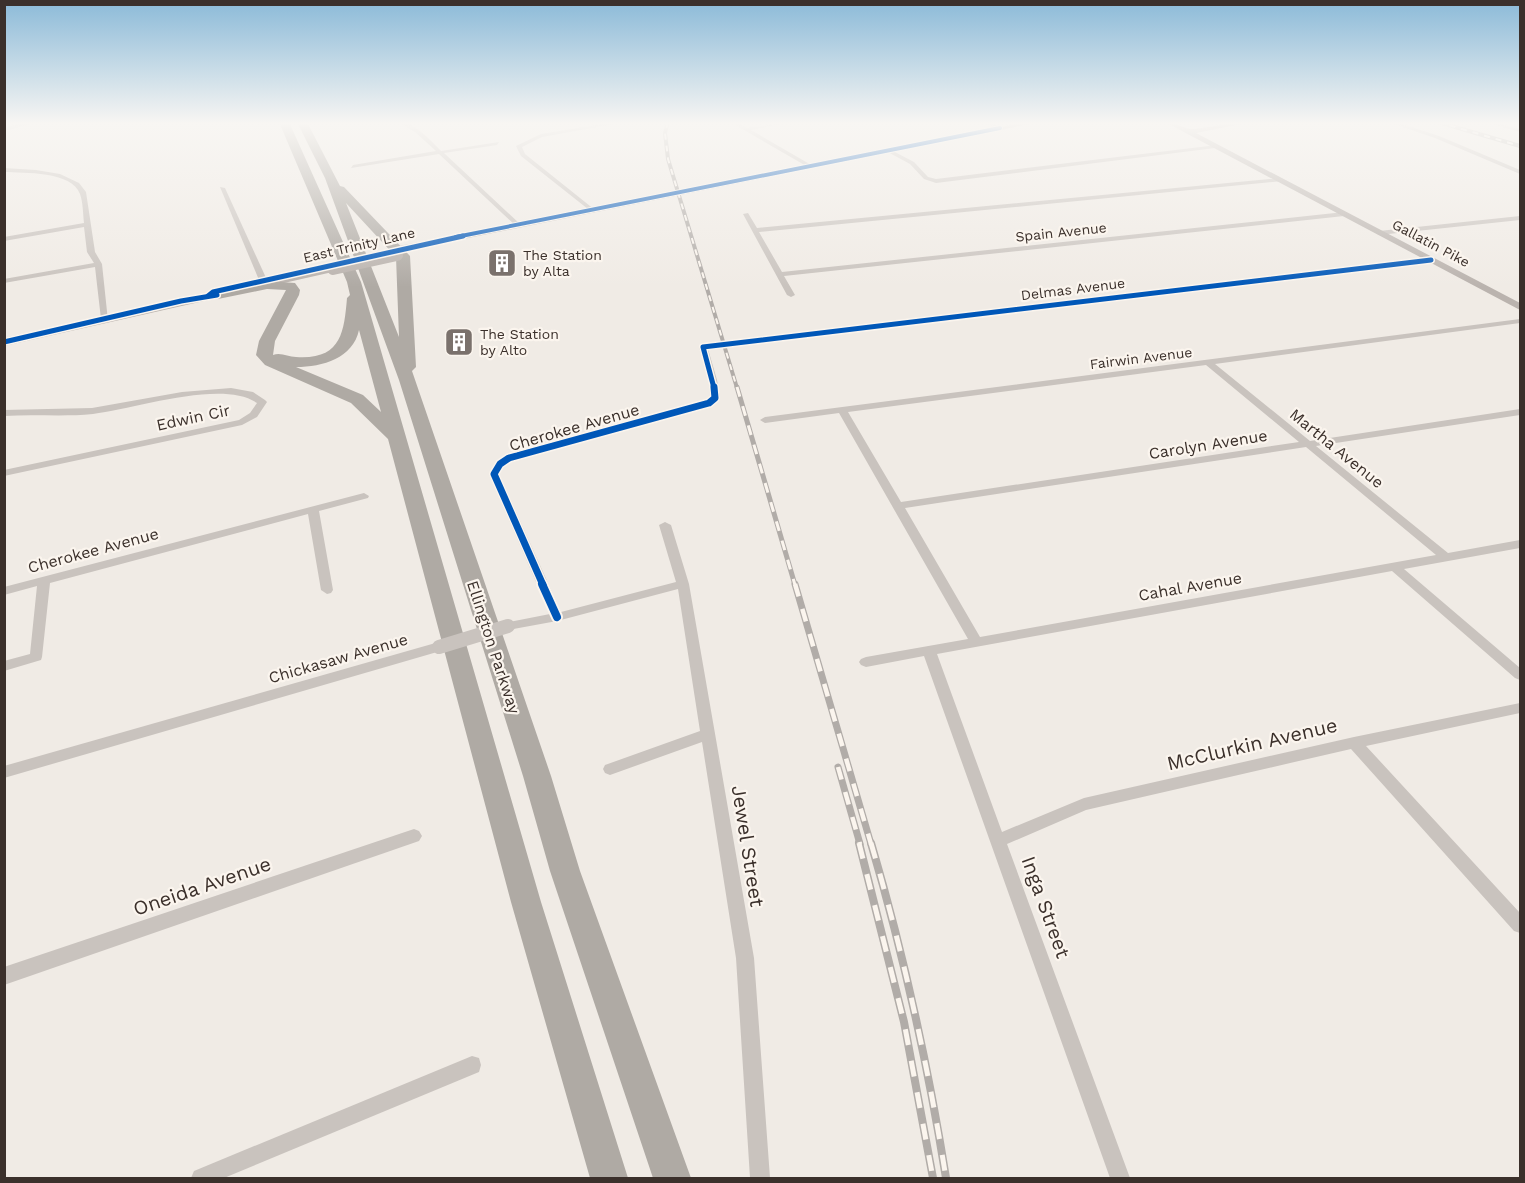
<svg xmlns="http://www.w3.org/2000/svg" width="1525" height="1183" viewBox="0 0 1525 1183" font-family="'Work Sans',sans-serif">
  <rect width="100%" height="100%" fill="#f0ebe5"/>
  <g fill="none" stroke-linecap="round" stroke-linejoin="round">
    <g fill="#c9c3be" fill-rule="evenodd">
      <path d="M 29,122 L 38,122 L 4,131 L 4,127 Z"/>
      <path d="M 398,122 C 415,122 430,140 441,151 L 499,142 L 497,145 L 444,153 L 521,225 L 521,227 L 517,227 L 439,154 L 351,168 L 353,165 L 436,151 L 415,132 Z"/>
      <path d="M 614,122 L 625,122 L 542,137 L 522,147 L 525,154 L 595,210 L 595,212 L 593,213 L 521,156 L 516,146 L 541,134 Z"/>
      <path d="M 730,122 L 737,122 L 747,128 L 792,122 L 751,130 L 813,166 L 808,167 Z"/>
      <path d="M 982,122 L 989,122 L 1003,128 L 998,129 Z"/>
      <path d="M 1388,122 L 1396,122 L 1439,136 L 1520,170 L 1520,174 L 1435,138 Z"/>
      <path d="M 1485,122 L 1493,122 L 1520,129 L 1520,132 Z"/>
      <path d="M 1217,145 L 1215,148 L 936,183 L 924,179 L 910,164 L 886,151 L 891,150 L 914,162 L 928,177 L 936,179 Z"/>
      <path d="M 4,168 L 36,170 L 60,174 L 79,183 L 86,192 L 95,252 L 102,264 L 108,321 L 101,319 L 95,267 L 4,283 L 4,279 L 94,263 L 87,252 L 84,227 L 4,241 L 4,237 L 84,223 C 83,214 83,202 80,194 C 72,171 24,173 4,172 Z"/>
      <path d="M 1281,178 L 1283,181 L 759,232 L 782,272 L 1344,212 L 1347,214 L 1344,216 L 784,276 L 795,295 L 791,297 L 787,295 L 743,214 L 748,213 L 757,228 Z"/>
      <path d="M 220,187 L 225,188 L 267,280 L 266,282 L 259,280 Z"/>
      <path d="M 1520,216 L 1520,220 L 1379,235 L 1376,233 L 1379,231 Z"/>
      <path d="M 1431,258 L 1434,258 L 1434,262 L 708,349 L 717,380 L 720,398 L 712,405 L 513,460 L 504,466 L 499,474 L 561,612 L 676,582 L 659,525 L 665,522 L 671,525 L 689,584 L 754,958 L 770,1178 L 750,1178 L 736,958 L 702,742 L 610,775 L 605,773 L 603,769 L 605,765 L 700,731 L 678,589 L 557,621 L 508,630 L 504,629 L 502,626 L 504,623 L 550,614 L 489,474 L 496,462 L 505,456 L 706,401 L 710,397 L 709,380 L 699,347 L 703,344 Z"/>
      <path d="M 1520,319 L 1520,323 L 1215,364 L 1310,441 L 1520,409 L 1520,415 L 1316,446 L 1448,553 L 1520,540 L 1520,548 L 1404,569 L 1520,668 L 1520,680 L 1515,678 L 1392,571 L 937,654 L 1002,832 L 1084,798 L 1354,737 L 1520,703 L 1520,713 L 1366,746 L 1520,913 L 1520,933 L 1514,931 L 1351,749 L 1086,810 L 1007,844 L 1130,1178 L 1110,1178 L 924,656 L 866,667 L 861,665 L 859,662 L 861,659 L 866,657 L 968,639 L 839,413 L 765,423 L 760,420 L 765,417 ZM 1206,365 L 1299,442 L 901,502 L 848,412 ZM 1306,447 L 1436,555 L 980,637 L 905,508 Z"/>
      <path d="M 231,388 L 253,392 L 265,400 L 267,402 L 257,417 L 242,425 L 4,476 L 4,470 L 239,420 L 250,413 L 257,403 C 222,379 135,409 93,414 C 64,417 34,414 4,416 L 4,410 L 92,408 L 182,392 Z"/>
      <path d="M 364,493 L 369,496 L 368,498 L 319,511 L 333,590 L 331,593 L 327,594 L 321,590 L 308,514 L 50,583 L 42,657 L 41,660 L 4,671 L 4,661 L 30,654 L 37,586 L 4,595 L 4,587 Z"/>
      <path d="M 439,642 L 444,644 L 445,647 L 444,650 L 4,778 L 4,766 Z"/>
      <path d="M 414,829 L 419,831 L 422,836 L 419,841 L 4,985 L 4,967 Z"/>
      <path d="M 472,1056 L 479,1058 L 481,1065 L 479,1072 L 224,1178 L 191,1178 L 194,1171 Z"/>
    </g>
    <g fill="#bab3ae" fill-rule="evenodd">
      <path d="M 1025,122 L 1040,122 L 394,253 L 389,250 L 394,247 Z"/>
      <path d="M 1165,122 C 1176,122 1183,129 1193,129 C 1212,127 1231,122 1251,122 L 1196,133 L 1520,303 L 1520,310 Z"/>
      <path d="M 333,266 L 337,267 L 337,271 L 4,346 L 4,338 Z"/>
    </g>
    <g fill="#afaaa4" fill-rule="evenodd">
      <path d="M 279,122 L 289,122 L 361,282 L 541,902 L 628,1178 L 590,1178 L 511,902 L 388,439 L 351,403 L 265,365 L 256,355 L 259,341 L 286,290 L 267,289 L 218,299 L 211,295 L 213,292 L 267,281 L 295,283 L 300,290 L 299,295 L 275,341 L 273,355 C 281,352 288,357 296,357 C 341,360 344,333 347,298 L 350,295 L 347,282 ZM 359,330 L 381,412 L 363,395 L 296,367 C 323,367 353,358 359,330 Z"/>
      <path d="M 297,122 L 307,122 L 340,186 L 344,187 L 410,256 L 416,367 L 412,371 L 551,776 L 580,871 L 691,1178 L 653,1178 L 550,871 L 523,776 L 399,380 L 325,178 ZM 346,203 L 396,257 L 399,337 Z"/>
    </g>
    <g stroke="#b1aca8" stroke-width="4">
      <g id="rail-far3">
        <path d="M 668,122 L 665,133 L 668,159 L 737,388"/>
        <path d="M 1438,122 L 1520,146"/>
      </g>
    </g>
    <g stroke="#b1aca8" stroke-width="5">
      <path id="rail-far2" d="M 737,387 L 795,585"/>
    </g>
    <g stroke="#b1aca8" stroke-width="7">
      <g id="rail-far1">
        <path d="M 795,584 L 871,844"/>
        <path d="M 838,767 L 860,844"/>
      </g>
    </g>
    <g stroke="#b1aca8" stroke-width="8">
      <g id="rail">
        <path d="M 859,843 L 904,1022 L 933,1178"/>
        <path d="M 871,843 C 903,952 928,1065 946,1178"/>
      </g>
    </g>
    <use href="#rail-far3" stroke="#fbf5ee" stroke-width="2" stroke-dasharray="6" stroke-linecap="butt"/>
    <use href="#rail-far2" stroke="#fbf5ee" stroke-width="3" stroke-dasharray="10" stroke-linecap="butt"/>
    <use href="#rail-far1" stroke="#fbf5ee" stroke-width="4.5" stroke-dasharray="13" stroke-linecap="butt"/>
    <use href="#rail" stroke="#fbf5ee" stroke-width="5" stroke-dasharray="16" stroke-linecap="butt"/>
    <path stroke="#c9c3be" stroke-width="14" d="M 439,647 L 508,626"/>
    <path stroke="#bab3ae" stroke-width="12" d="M 333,269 L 397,255"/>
    <g stroke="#fbf5ee" stroke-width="6">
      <path id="cycleway-far3" d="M 456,237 L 1000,128"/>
    </g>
    <g stroke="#fbf5ee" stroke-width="8">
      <g id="cycleway-far2">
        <path d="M 208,296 L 213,292 L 463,236"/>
        <path d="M 4,342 L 181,301 L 217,295"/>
        <path d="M 714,388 L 703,347 L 1431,260"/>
      </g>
    </g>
    <g stroke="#fbf5ee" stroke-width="10">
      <path id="cycleway-far1" d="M 543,585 L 494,474 L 500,464 L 509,458 L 709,403 L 715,398 L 714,387"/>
    </g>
    <g stroke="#fbf5ee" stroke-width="12">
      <path id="cycleway" d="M 542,584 L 557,617"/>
    </g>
    <use href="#cycleway-far3" stroke="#0057b8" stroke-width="4"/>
    <use href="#cycleway-far2" stroke="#0057b8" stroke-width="5"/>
    <use href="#cycleway-far1" stroke="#0057b8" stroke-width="7"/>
    <use href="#cycleway" stroke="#0057b8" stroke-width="8"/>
  </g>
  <linearGradient id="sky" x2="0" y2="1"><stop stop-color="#8bbad8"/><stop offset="0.43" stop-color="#f8f6f3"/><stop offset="1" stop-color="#f8f6f3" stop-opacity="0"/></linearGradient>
  <rect width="1525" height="287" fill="url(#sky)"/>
  <defs>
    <g id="building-square" transform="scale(1.5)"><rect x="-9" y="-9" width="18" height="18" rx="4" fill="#7a716c" stroke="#fbf5ee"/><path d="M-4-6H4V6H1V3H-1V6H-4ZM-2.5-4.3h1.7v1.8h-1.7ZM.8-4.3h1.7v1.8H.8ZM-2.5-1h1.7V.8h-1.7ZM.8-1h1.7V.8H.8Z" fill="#fff"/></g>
  </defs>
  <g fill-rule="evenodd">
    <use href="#building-square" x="502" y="263"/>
    <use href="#building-square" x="459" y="342"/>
  </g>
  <g text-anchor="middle" stroke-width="4.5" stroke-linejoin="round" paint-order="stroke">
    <g font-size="14" fill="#3b302b" stroke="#fbf5ee">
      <text transform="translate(1061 232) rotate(-6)" y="5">Spain Avenue</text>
      <text transform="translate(1431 243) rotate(28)" y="5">Gallatin Pike</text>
      <text transform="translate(359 245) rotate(-13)" y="5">East Trinity Lane</text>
      <text transform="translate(1073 289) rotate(-7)" y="5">Delmas Avenue</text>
      <text transform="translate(1141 358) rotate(-7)" y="5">Fairwin Avenue</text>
    </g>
    <g font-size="14" fill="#3b302b" stroke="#fbf5ee" text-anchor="start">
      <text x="523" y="260">The Station<tspan x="523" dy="16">by Alta</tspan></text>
      <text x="480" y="339">The Station<tspan x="480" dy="16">by Alto</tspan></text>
    </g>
    <g font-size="16" fill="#3b302b" stroke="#fbf5ee">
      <text transform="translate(193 417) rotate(-12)" y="6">Edwin Cir</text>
      <text transform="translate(574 427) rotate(-16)" y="6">Cherokee Avenue</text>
      <text transform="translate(1208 444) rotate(-9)" y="6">Carolyn Avenue</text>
      <text transform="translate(1337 448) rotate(39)" y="6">Martha Avenue</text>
      <text transform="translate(93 550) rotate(-15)" y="6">Cherokee Avenue</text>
      <text transform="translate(1190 586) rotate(-10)" y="6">Cahal Avenue</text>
      <text transform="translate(494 647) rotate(72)" y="6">Ellington Parkway</text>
      <text transform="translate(338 658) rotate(-16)" y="6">Chickasaw Avenue</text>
    </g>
    <g font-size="20" fill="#3b302b" stroke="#fbf5ee">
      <text transform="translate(1252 744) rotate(-13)" y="7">McClurkin Avenue</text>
      <text transform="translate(748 846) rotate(81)" y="7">Jewel Street</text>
      <text transform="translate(202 886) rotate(-19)" y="7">Oneida Avenue</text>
      <text transform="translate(1046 907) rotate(70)" y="7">Inga Street</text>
    </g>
  </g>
  <rect width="1525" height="1183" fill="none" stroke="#3b302b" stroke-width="12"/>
</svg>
